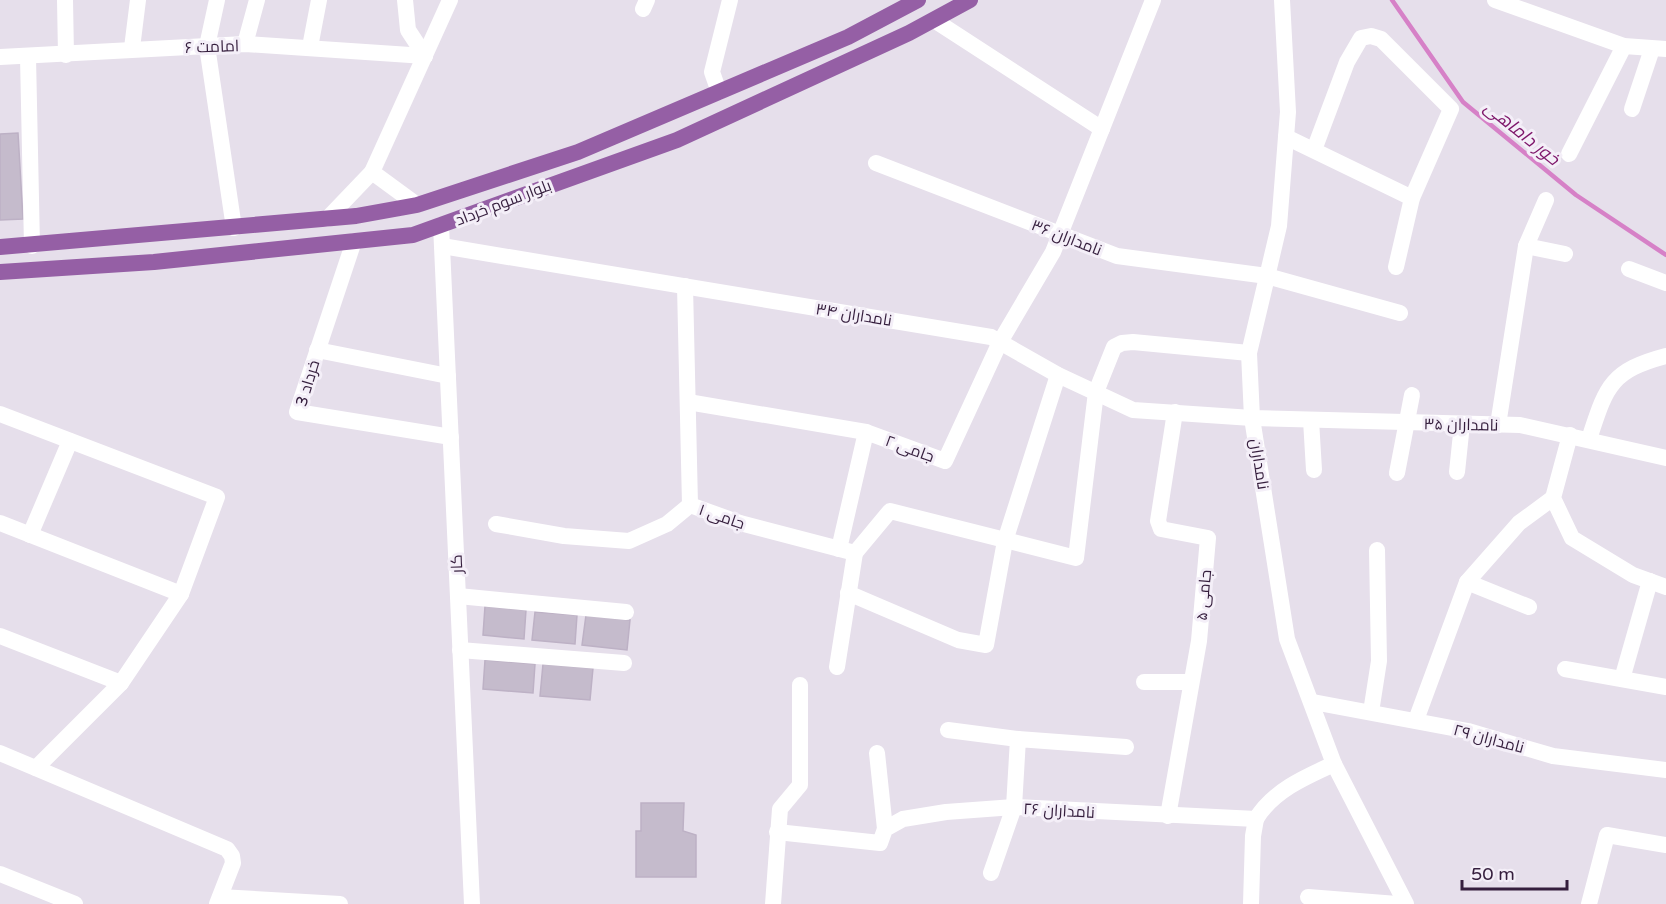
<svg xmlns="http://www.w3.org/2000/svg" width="1666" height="904" viewBox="0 0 1666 904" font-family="'Varela Round',Cairo,sans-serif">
  <rect width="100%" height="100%" fill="#e6dfeb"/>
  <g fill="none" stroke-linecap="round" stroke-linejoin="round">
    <path stroke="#d681c7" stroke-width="4.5" d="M 1392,0 L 1463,102 L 1576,195 L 1666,255"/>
  </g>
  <g fill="#c5bbcc" stroke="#bdb1c5" stroke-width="1.5">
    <path d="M 18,133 L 23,219 L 0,220 L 0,134 Z"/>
    <path d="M 485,606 L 526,610 L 524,639 L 483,635 Z"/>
    <path d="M 535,612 L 577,615 L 575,644 L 532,640 Z"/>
    <path d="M 586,615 L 630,620 L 627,650 L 582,645 Z"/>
    <path d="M 485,660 L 535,664 L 533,693 L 483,689 Z"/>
    <path d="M 543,664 L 593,668 L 590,700 L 540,696 Z"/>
    <path d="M 641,803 L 684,803 L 683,831 L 696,835 L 696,877 L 636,877 L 636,831 L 641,831 Z"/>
  </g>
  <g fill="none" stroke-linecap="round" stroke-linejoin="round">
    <g stroke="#fff" stroke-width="16">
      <path d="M 65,0 L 66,55"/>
      <path d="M 217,0 L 207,46 L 234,228"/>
      <path d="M 405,0 L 408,30 L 425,56"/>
      <path d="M 1495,0 L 1624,46 L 1666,49"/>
      <path d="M 643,9 L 647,0"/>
      <path d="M 934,20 L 1102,129"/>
      <path d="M 245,44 L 257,0"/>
      <path d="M 310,47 L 319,0"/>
      <path d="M 132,48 L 138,0"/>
      <path d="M 0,57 L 245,44 L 425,56"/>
      <path d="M 28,57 L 32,246"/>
      <path d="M 719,92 L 712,72 L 730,0"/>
      <path d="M 1632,109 L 1652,49"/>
      <path d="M 1286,137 L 1412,198"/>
      <path d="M 1314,150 L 1347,62 L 1361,38 L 1371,36 L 1381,39 L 1451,109 L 1412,198 L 1396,267"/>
      <path d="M 1569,154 L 1624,46"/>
      <path d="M 876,163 L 1117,256 L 1267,276 L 1400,313"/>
      <path d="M 372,172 L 450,0"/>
      <path d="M 327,219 L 372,172 L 417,205"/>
      <path d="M 354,241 L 297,412 L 451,437"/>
      <path d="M 442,246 L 991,337 L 1058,375 L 1133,410 L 1252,418 L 1520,425 L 1666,458"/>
      <path d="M 1526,246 L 1565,254"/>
      <path d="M 1629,269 L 1666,283"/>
      <path d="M 685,286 L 690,505 L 740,523 L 855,553 L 837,667"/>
      <path d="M 317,350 L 448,376"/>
      <path d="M 688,402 L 866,432"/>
      <path d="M 0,414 L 217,497 L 181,594 L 121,683 L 36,768"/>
      <path d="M 1311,420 L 1314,470"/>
      <path d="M 1498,425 L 1526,246 L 1546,200"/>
      <path d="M 1570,435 L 1553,498 L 1572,538 L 1633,575 L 1666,587"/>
      <path d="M 1589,439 C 1606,388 1609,371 1666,356"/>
      <path d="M 1457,472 L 1462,424"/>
      <path d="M 1397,473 L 1412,395"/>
      <path d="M 0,523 L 181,594"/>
      <path d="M 496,524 L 564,536 L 629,541 L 667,524 L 690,505"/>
      <path d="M 30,535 L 70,441"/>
      <path d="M 839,549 L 866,432 L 945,461 L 1000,342 L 1053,252 L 1153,0"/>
      <path d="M 855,553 L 890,511 L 1076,558 L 1096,392 L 1114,347 L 1122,343 L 1133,342 L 1249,353"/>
      <path d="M 1467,582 L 1529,607"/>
      <path d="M 848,593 L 958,640 L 986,645 L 1005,541 L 1058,375"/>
      <path d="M 458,596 L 626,612"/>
      <path d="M 0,636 L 121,683"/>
      <path d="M 460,650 L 624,663"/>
      <path d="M 1565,669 L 1666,687"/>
      <path d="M 1622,679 L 1650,581"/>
      <path d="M 1144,682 L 1191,682"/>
      <path d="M 1313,702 L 1468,731 L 1553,756 L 1666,770"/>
      <path d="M 1371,712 L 1379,661 L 1377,550"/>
      <path d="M 1416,720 L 1467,582 L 1519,523 L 1553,498"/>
      <path d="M 948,730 L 1018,739"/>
      <path d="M 0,753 L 227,849 L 232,856 L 233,863 L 217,904"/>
      <path d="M 877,753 L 885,829"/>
      <path d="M 1168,816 L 1199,641 L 1208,538 L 1161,529 L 1158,521 L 1175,412"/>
      <path d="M 777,832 L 880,843 L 885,829 L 903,819 L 946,812 L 1014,807 L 1256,819 C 1273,791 1305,777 1334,764"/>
      <path d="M 991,873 L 1014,807 L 1018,739 L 1126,747"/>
      <path d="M 0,874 L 75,904"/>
      <path d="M 220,897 L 340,904"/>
      <path d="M 1308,897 L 1397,904"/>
      <path d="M 773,904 L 780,809 L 800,785 L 800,685"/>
      <path d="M 1251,904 L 1253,836 L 1256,819"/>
      <path d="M 1589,904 L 1607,835 L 1666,845"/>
    </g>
    <g stroke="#fff" stroke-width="16">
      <path d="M 1282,0 L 1288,112 L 1286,137 L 1279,226 L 1249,353 L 1252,418 L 1287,639 L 1334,764 L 1406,904"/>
      <path d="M 441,225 L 472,904"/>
    </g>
    <g stroke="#955fa5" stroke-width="16">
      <path d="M 0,247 L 356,216 L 417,205 L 578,152 L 848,37 L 918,0"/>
      <path d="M 0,272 L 154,262 L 413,235 L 677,140 L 909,33 L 970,0"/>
    </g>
  </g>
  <g text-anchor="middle" stroke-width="6" stroke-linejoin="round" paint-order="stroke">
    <g font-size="16" fill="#351e3d" stroke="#f4eff8">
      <text transform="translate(212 46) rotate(-2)" y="6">امامت ۶</text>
      <text transform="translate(503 202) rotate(-21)" y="6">بلوار سوم خرداد</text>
      <text transform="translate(1067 237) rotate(21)" y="6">نامداران ۳۶</text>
      <text transform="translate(854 314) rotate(9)" y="6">نامداران ۳۴</text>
      <text transform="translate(307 383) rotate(-73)" y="6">خرداد 3</text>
      <text transform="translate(1461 424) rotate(1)" y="6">نامداران ۳۵</text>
      <text transform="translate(910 448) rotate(20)" y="6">جامی ۲</text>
      <text transform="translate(1260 464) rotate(81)" y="6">نامداران</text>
      <text transform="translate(722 516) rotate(19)" y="6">جامی ۱</text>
      <text transform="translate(456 564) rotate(-92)" y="6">کار</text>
      <text transform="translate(1203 595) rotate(-85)" y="6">جامی ۵</text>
      <text transform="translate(1489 738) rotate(15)" y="6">نامداران ۲۹</text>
      <text transform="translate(1059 810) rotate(3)" y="6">نامداران ۲۶</text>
    </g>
    <g font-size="18" font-style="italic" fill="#7d1469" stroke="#f4eff8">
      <text transform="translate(1522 133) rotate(39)" y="6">خور داماهی</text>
    </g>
  </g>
  <path d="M1462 880v9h105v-9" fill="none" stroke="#351e3d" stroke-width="3"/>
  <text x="1471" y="880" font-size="18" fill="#351e3d" stroke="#f4eff8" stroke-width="4.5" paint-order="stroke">50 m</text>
</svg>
